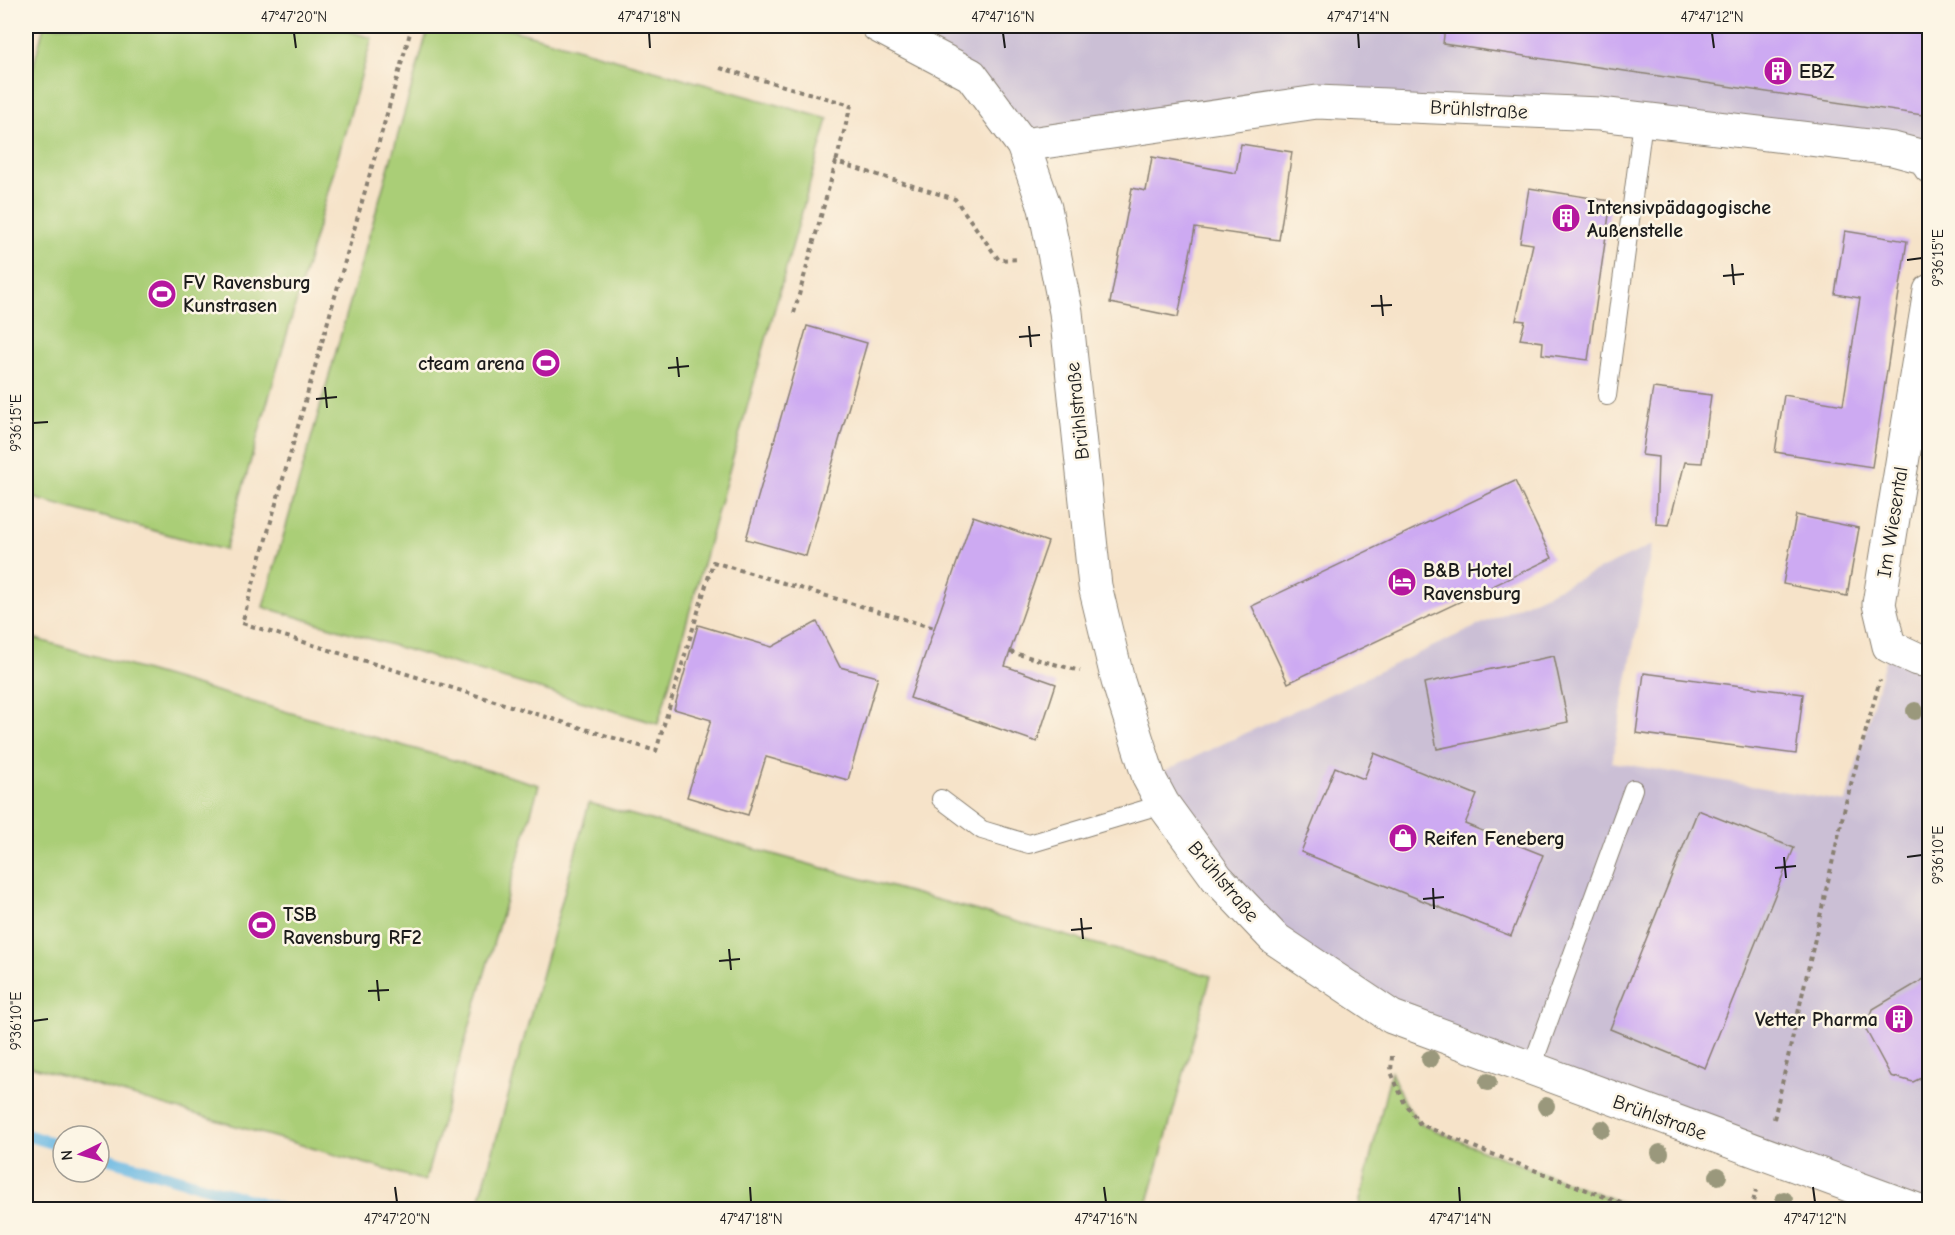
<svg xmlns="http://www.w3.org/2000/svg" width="1955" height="1235" viewBox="0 0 1955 1235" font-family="'Comic Neue',sans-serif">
  <rect width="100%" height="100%" fill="#fcf5e5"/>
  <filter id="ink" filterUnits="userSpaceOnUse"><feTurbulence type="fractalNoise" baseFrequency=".0167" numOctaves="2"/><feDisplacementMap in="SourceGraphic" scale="12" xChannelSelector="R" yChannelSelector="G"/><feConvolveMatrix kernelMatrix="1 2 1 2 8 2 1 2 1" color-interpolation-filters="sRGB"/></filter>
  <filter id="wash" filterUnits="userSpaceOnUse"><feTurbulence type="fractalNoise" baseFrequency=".008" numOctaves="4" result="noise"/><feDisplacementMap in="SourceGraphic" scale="24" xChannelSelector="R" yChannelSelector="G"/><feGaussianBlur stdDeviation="1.35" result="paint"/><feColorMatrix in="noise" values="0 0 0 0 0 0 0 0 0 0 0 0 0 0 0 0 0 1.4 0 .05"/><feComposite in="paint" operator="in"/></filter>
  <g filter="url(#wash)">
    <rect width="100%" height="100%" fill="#f6e3c9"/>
    <g fill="#cbbfd5">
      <path d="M 878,26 L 1929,26 L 1929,167 L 1926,158 L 1317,102 L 1023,145 L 971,75 Z"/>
      <path d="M 1652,545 L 1612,762 L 1846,802 L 1889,646 L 1929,661 L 1929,1209 L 1531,1069 L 1274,938 L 1149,778 Z"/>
    </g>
    <g fill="#aace77" stroke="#63754a" stroke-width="1.5">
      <path d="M 44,26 L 332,26 L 372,38 L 225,550 L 26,496 L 26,93 Z"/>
      <path d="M 429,26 L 498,26 L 828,119 L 658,724 L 263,607 Z"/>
      <path d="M 26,636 L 539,785 L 425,1181 L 26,1065 Z"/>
      <path d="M 589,803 L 1211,976 L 1146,1209 L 477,1209 Z"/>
      <path d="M 1391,1072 L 1404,1102 L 1420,1124 L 1479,1149 L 1639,1209 L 1358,1209 Z"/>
    </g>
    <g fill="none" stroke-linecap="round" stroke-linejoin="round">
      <g stroke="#69b8e3" stroke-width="12">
        <path d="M 26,1135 L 63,1146"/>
        <path d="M 99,1156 L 284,1210"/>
      </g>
    </g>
    <g id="blocks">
      <g fill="#cdaaf2">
        <path d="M 1445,26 L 1929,26 L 1929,116 L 1443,44 Z"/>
        <path d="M 1241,144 L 1292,152 L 1279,240 L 1195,228 L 1178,317 L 1110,303 L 1132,188 L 1146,191 L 1152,157 L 1236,173 Z"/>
        <path d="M 1529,188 L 1611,201 L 1588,360 L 1542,354 L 1543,342 L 1520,339 L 1525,321 L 1516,320 L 1533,244 L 1520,242 Z"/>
        <path d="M 1845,231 L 1907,241 L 1872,467 L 1775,452 L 1784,395 L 1843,405 L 1860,298 L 1835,294 Z"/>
        <path d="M 807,326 L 867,343 L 806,556 L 746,539 Z"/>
        <path d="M 1653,388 L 1711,395 L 1702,463 L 1685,462 L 1669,525 L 1656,524 L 1658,457 L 1642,455 Z"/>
        <path d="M 1515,481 L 1552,558 L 1288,683 L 1252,606 Z"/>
        <path d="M 1796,515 L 1859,528 L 1847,596 L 1783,584 Z"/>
        <path d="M 973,516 L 1048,542 L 1005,666 L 1056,684 L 1037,742 L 910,698 Z"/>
        <path d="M 817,622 L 840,667 L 878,677 L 848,780 L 766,757 L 748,815 L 687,797 L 711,720 L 674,709 L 698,625 L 772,647 Z"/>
        <path d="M 1554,656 L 1568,722 L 1437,749 L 1424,683 Z"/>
        <path d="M 1644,673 L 1803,694 L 1796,754 L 1636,733 Z"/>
        <path d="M 1374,753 L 1477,795 L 1465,824 L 1543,855 L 1511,936 L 1301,852 L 1335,767 L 1364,779 Z"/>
        <path d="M 1698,810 L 1794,848 L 1705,1068 L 1610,1029 Z"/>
        <path d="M 1929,976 L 1929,1074 L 1913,1082 L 1891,1076 L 1866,1030 L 1873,1009 Z"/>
      </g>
    </g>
  </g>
  <g filter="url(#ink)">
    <use href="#blocks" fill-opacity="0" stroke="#898072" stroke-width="1.5"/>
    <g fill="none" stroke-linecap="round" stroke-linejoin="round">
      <g stroke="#898072" stroke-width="20">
        <g id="service">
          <path d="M 1607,396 L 1643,121"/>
          <path d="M 941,799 L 982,830 L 1029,844 L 1163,804"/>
          <path d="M 1531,1069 L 1633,789"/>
        </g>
      </g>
      <g stroke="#898072" stroke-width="35">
        <g id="minor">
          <path d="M 878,26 L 971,75 L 1023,145 L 1045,208 L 1066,312 L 1095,586 L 1118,681 L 1149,778 L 1163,804 L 1217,878 L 1274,938 L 1392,1017 L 1917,1210"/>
          <path d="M 1023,145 L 1317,102 L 1600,114 L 1893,149 L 1927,158 L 1930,167"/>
          <path d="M 1930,291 L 1879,604 L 1889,646 L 1917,659 L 1930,661"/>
        </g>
      </g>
      <g stroke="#898072" stroke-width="4" stroke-dasharray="4.5 4.5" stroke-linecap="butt">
        <path d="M 412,26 L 242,623 L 656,751 L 713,562 L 934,628"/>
        <path d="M 720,68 L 851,105 L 836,162"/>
        <path d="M 794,313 L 836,162 L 955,199 L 999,260 L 1019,259"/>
        <path d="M 1010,652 L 1080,671"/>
        <path d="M 1392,1056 L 1391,1072 L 1404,1102 L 1420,1124 L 1479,1149 L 1639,1210"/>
        <path d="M 1774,1119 L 1846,802 L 1880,680"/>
        <path d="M 1751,1210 L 1756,1190"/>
      </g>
      <use href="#service" stroke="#fff" stroke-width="18"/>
      <use href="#minor" stroke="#fff" stroke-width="33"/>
    </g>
    <g fill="#9a987b">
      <circle cx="1915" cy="711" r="9"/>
      <circle cx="1430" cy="1059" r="9"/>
      <circle cx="1488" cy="1082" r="9"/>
      <circle cx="1546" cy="1106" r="9"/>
      <circle cx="1602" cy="1129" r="9"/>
      <circle cx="1660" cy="1153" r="9"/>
      <circle cx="1718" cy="1176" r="9"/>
      <circle cx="1784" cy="1200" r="9"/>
    </g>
  </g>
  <path fill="none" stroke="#1c1c1c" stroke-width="2" d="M 294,33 L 296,48M 649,33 L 650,48M 1003,33 L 1005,48M 1358,33 L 1359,48M 1712,33 L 1714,48M 1907,260 L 1922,258M 1732,264 L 1734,285M 1723,276 L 1744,274M 1381,295 L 1383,316M 1371,306 L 1392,305M 1029,326 L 1031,347M 1019,337 L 1040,335M 677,357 L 679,377M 668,368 L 689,366M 325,387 L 327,408M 316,399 L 337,397M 33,423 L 48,422M 1784,857 L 1786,878M 1907,857 L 1922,855M 1775,868 L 1796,866M 1433,888 L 1434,909M 1423,899 L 1444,897M 1081,918 L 1083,939M 1071,930 L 1092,928M 729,949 L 731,970M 719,961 L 740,959M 377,980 L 379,1001M 368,991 L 389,990M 33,1021 L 48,1019M 395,1187 L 397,1202M 750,1187 L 751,1202M 1104,1187 L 1106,1202M 1459,1187 L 1460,1202M 1813,1187 L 1815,1202"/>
  <defs>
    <g id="building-disc" transform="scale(1.5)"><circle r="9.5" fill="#b5179e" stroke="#fcf5e5"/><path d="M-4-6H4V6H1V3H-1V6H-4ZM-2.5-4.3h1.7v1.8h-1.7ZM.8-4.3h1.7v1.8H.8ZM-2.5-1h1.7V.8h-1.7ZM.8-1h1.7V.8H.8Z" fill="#fff"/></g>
    <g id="stadium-disc" transform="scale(1.5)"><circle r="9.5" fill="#b5179e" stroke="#fcf5e5"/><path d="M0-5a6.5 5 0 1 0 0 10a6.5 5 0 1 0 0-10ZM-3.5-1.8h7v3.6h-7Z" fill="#fff"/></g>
    <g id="hotel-disc" transform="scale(1.5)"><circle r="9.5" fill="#b5179e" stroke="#fcf5e5"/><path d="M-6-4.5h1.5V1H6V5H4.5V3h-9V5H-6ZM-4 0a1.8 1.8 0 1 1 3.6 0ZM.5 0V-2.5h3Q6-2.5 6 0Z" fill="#fff"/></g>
    <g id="shop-disc" transform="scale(1.5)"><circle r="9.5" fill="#b5179e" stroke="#fcf5e5"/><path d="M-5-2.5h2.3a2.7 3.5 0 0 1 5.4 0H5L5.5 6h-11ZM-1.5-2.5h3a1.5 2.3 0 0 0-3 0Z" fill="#fff"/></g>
  </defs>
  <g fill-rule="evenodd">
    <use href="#building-disc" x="1778" y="71"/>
    <use href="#building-disc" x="1566" y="218"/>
    <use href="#stadium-disc" x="162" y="294"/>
    <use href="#stadium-disc" x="546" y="363"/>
    <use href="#hotel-disc" x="1402" y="582"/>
    <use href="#shop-disc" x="1403" y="838"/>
    <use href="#stadium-disc" x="262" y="925"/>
    <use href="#building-disc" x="1899" y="1019"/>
  </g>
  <g text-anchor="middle" stroke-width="5" stroke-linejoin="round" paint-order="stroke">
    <g font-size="20" font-weight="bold" fill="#1c1c1c" stroke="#fcf5e5" text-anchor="start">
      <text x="1799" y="78">EBZ</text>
      <text x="1587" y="214">Intensivpädagogische<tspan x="1587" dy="23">Außenstelle</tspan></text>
      <text x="183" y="289">FV Ravensburg<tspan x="183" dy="23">Kunstrasen</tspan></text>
      <text x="525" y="370" text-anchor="end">cteam arena</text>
      <text x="1423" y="577">B&amp;B Hotel<tspan x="1423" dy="23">Ravensburg</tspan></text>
      <text x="1424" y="845">Reifen Feneberg</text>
      <text x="283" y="921">TSB<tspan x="283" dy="23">Ravensburg RF2</tspan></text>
      <text x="1878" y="1026" text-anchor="end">Vetter Pharma</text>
    </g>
    <g font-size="20" fill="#1c1c1c" stroke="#fcf5e5">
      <text transform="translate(1479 109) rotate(3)" y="7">Brühlstraße</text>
      <text transform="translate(1077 411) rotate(-96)" y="7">Brühlstraße</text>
      <text transform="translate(1892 522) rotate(-81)" y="7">Im Wiesental</text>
      <text transform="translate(1224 881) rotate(50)" y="7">Brühlstraße</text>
      <text transform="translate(1660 1117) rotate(20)" y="7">Brühlstraße</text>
    </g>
  </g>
  <rect width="1955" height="1235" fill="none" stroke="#fcf5e5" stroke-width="66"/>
  <g transform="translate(81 1154) rotate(265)"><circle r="28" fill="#fcf5e5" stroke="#a29e95" stroke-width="1.5"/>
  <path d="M0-4.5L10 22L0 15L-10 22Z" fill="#b5179e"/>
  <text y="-9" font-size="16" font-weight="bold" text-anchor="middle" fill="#1c1c1c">N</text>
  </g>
  <rect x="33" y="33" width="1889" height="1169" fill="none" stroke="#1c1c1c" stroke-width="2"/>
  <g font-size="15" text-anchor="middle" fill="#1c1c1c">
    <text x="294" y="22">47°47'20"N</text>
    <text x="649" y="22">47°47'18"N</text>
    <text x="1003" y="22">47°47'16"N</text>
    <text x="1358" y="22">47°47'14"N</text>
    <text x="1712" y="22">47°47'12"N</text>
    <text transform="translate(1938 258) rotate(-90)" y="5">9°36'15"E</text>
    <text transform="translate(16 423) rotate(-90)" y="5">9°36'15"E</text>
    <text transform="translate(1938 855) rotate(-90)" y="5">9°36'10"E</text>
    <text transform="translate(16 1021) rotate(-90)" y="5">9°36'10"E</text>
    <text x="397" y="1224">47°47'20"N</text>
    <text x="751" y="1224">47°47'18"N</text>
    <text x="1106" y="1224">47°47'16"N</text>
    <text x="1460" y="1224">47°47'14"N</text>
    <text x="1815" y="1224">47°47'12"N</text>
  </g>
</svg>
